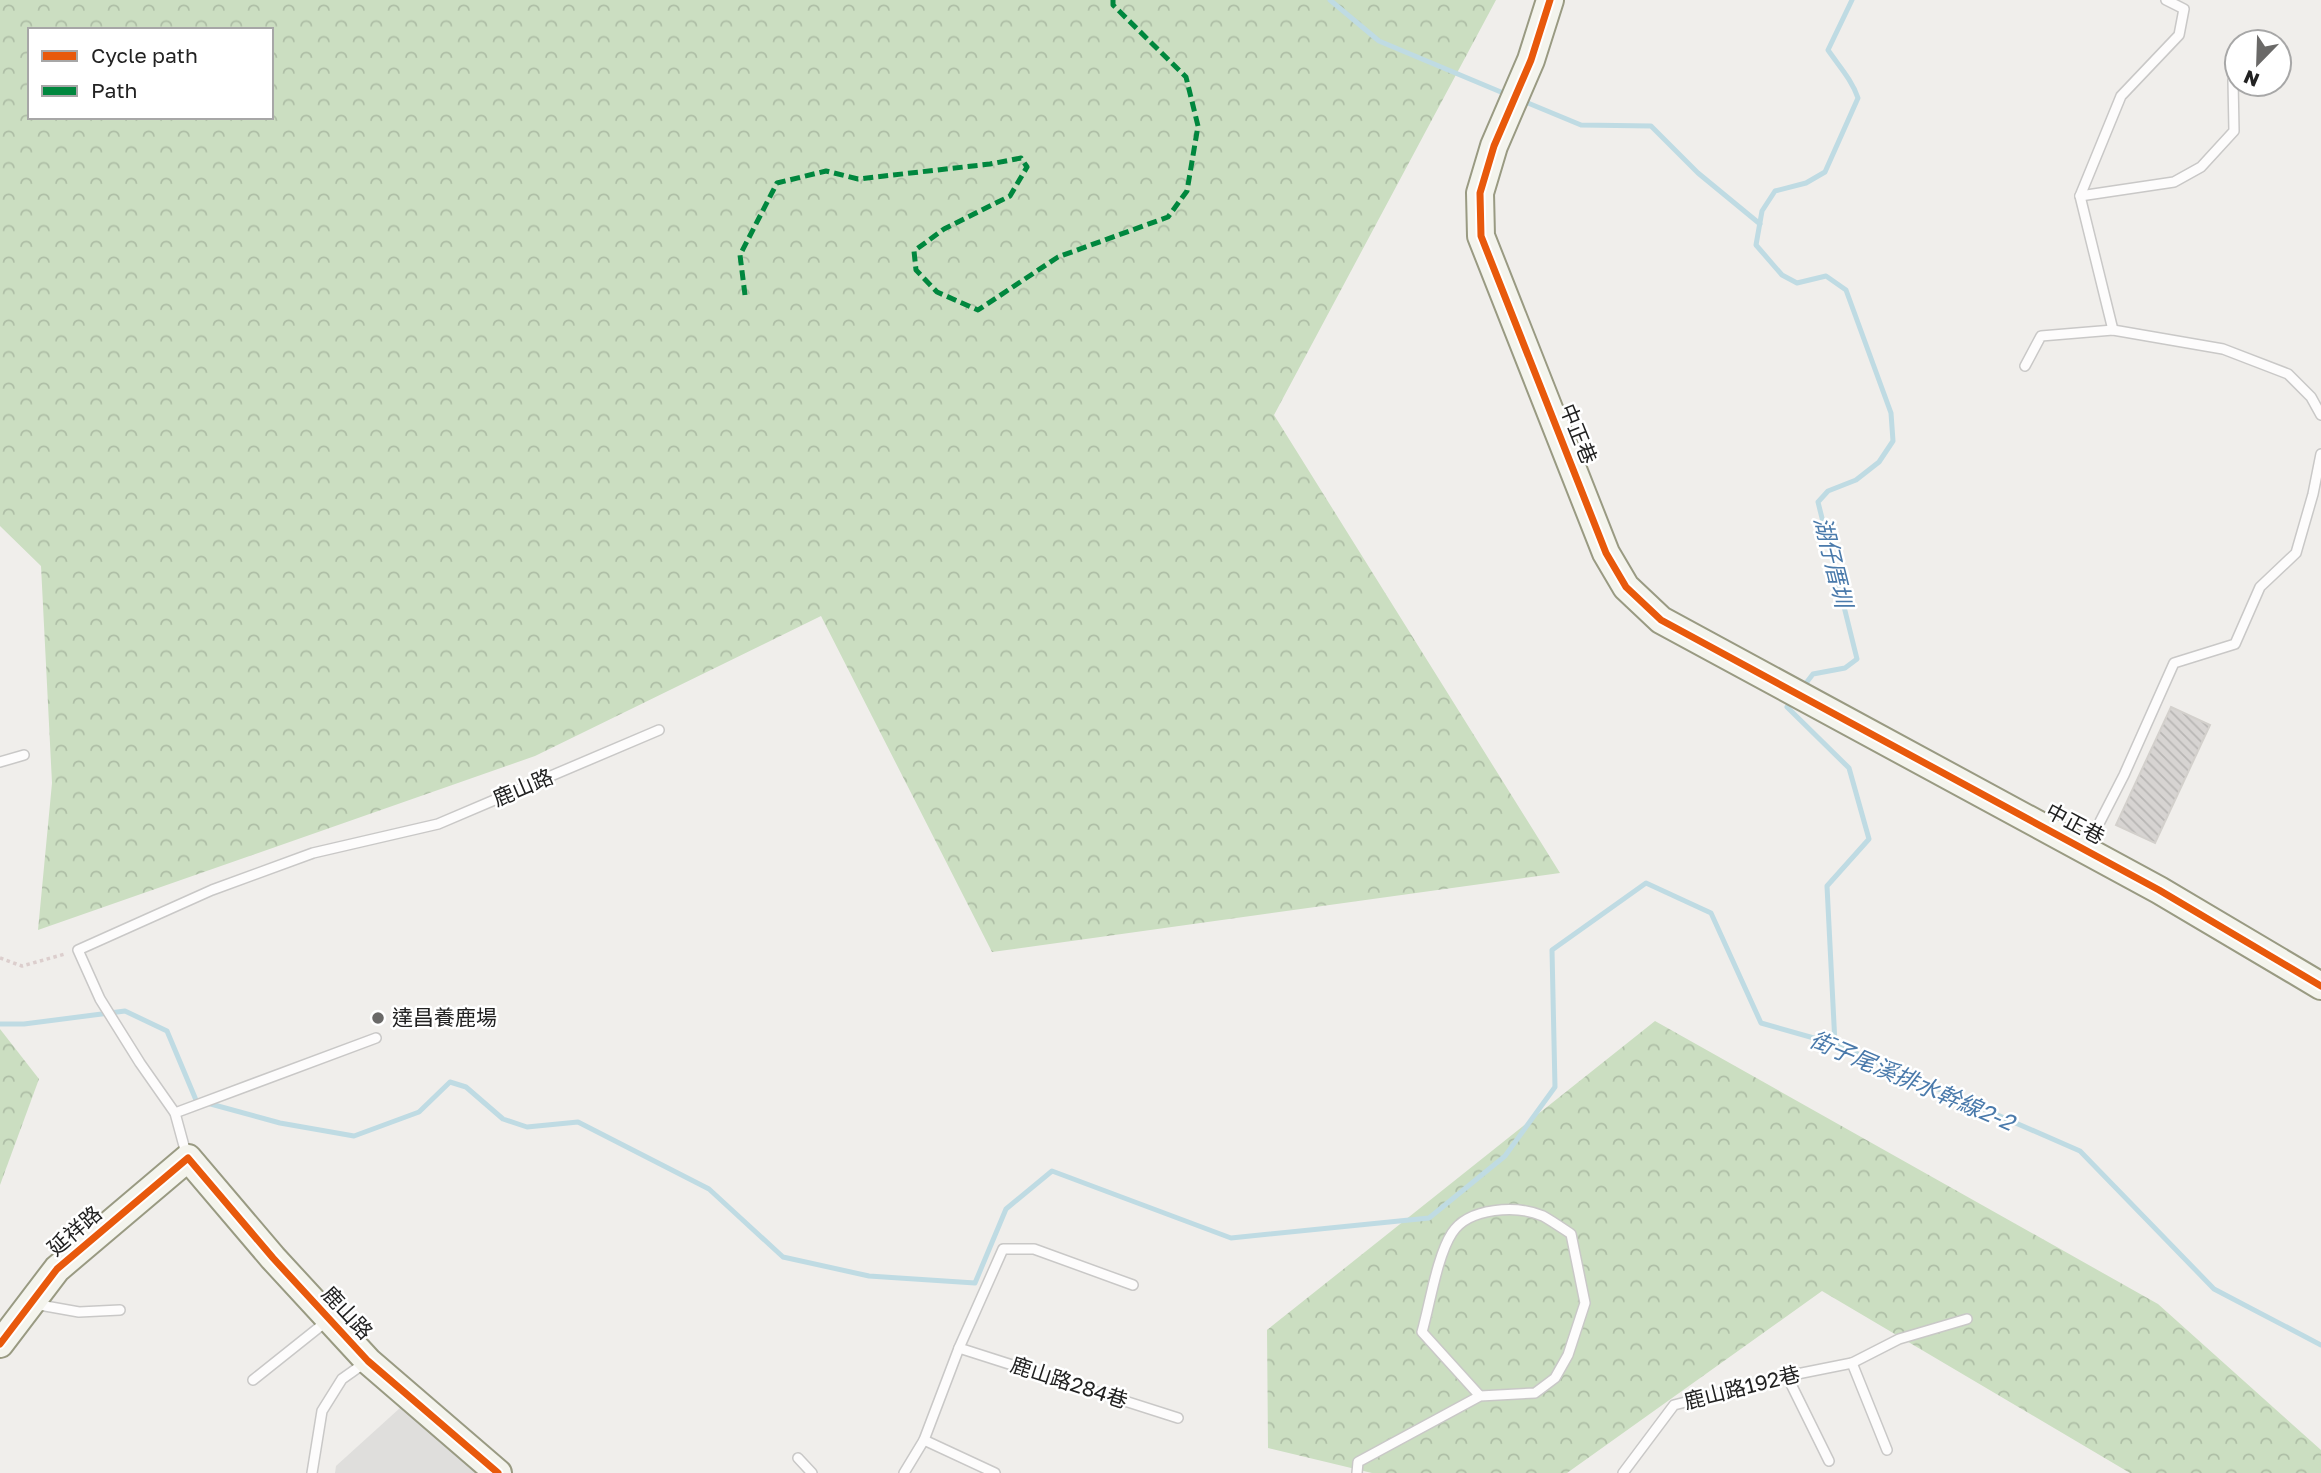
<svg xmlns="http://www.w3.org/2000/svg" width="2321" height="1473" viewBox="0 0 2321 1473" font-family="'Golos Text','Noto Sans TC',sans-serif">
  <defs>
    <pattern id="forest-crowns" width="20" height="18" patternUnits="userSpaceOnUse" patternTransform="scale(1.75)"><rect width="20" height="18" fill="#cbdec1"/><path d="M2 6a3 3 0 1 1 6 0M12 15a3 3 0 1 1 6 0" fill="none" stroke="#aebea6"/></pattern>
    <pattern id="building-back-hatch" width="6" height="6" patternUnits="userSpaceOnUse" patternTransform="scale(1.75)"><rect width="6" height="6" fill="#d7d4d2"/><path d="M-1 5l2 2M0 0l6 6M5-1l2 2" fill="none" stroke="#b8b6b4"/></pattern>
  </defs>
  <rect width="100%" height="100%" fill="#f0eeeb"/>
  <path fill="#dfdedc" d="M 400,1408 L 485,1473 L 335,1473 L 336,1466 Z"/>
  <g fill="url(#forest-crowns)" fill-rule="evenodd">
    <path d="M 0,0 L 1496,0 L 1274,415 L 1560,873 L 992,952 L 821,616 L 535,756 L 38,930 L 52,783 L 41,566 L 0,526 ZM 30,30 L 271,30 L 271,117 L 30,117 Z"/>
    <path d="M 1655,1021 L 2158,1304 L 2321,1450 L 2321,1473 L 2130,1473 L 1822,1291 L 1567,1473 L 1372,1473 L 1268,1448 L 1267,1330 Z"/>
    <path d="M 0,1029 L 39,1079 L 0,1185 Z"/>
  </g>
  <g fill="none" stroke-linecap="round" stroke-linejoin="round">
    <g stroke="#bfdbe3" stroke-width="5">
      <path d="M 1330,0 L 1379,41 L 1508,95"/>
      <path d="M 1523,101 L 1581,125 L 1651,126 L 1698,173 L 1760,224"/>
      <path d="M 1803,687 L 1813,674 L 1845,668 L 1857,659 L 1818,502 L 1828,491 L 1856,480 L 1879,462 L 1893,441 L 1891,413 L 1846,290 L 1826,276 L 1797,283 L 1782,275 L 1756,245 L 1762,211 L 1775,191 L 1806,183 L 1825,172 L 1858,98 C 1852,80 1839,66 1828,50 L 1852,0"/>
      <path d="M 1793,700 L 1787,707 L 1849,768 L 1869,839 L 1827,886 L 1835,1044"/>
      <path d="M 0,1024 L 24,1024 L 125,1011 L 167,1031 L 196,1100 L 280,1123 L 354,1136 L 419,1112 L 450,1082 L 466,1087 L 503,1119 L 527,1127 L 578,1122 L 709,1189 L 783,1257 L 869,1276 L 975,1283 L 1006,1209 L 1052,1171 L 1231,1238 L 1429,1218 L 1505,1156 L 1555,1087 L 1552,950 L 1646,883 L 1711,913 L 1761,1023 L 1835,1044 L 2080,1151 L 2214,1289 L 2321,1345"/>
    </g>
  </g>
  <path fill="url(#building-back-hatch)" stroke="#d3d0cc" stroke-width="2" d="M 2171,707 L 2210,725 L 2155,843 L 2116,825 Z"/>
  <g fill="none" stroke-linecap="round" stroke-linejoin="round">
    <g stroke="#c9c8c7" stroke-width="12">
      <g id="lane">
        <path d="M 2080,196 L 2174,182 L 2201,167 L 2234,131 L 2233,80"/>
        <path d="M 2113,330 L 2080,196 L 2121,96 L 2179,35 L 2184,9 L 2166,0"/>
        <path d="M 2025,366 L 2041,336 L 2113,330 L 2223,349 L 2288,374 L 2311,397 L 2321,415"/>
        <path d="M 0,762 L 24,755"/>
        <path d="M 2087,847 L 2124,775 L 2174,663 L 2235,644 L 2260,587 L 2296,553 L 2313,494 L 2321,454"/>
        <path d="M 175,1113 L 376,1038"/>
        <path d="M 187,1157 L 175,1113 L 140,1063 L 100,999 L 78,950 L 212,890 L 313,853 L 438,824 L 659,730"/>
        <path d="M 34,1304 L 79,1312 L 120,1310"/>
        <path d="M 959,1348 L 1178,1418"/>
        <path d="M 1852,1363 L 1899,1339 L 1967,1319"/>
        <path d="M 1787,1376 L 1829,1461"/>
        <path d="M 253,1380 L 327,1321"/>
        <path d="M 924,1440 L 995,1473"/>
        <path d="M 798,1458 L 812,1473"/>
        <path d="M 312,1473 L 322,1411 L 342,1379 L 366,1362"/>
        <path d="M 904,1473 L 924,1440 L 959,1348 L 1003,1249 L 1034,1249 L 1133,1285"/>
        <path d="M 1357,1473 L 1358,1462 L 1480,1396 L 1535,1393 L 1555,1378 L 1568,1355 L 1585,1303 L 1571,1234 C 1562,1228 1552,1221 1543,1216 C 1517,1205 1469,1207 1452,1233 C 1437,1256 1430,1304 1422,1332 L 1480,1396"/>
        <path d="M 1623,1473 L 1674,1405 L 1787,1376 L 1852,1363 L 1887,1450"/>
      </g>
    </g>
    <g stroke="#999a82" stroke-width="30">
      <g id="secondary">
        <path d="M 1550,0 L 1531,60 L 1494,146 L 1480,193 L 1481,236 L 1606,553 L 1626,587 L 1661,620 L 2159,890 L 2321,986"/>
        <path d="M 0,1344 L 57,1269 L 188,1158 L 273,1258 L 368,1361 L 498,1473"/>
      </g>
    </g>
    <path stroke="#dccecd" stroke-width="3.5" stroke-dasharray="3.5 3.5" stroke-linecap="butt" d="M 0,958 L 22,966 L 65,954"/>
    <use href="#lane" stroke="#fdfcfc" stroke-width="9"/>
    <use href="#secondary" stroke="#f4f4ed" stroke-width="26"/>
    <path stroke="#00873e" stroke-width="5" stroke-dasharray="10 5" stroke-linecap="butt" d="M 745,295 L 740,255 L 777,183 L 826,171 L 858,179 L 990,164 L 1021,158 L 1027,167 L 1010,196 L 944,229 L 914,251 L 916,270 L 937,292 L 978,310 L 1058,257 L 1168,217 L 1187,191 L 1198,126 L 1186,77 L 1113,5 L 1113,0"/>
    <g stroke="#fff" stroke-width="11">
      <g id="cycleway">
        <path d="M 1550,0 L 1531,60 L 1494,146 L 1480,193 L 1481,236 L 1606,553 L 1626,587 L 1661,620 L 2159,890 L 2321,986"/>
        <path d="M 0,1344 L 57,1269 L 188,1158 L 273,1258 L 368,1361 L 498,1473"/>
      </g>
    </g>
    <use href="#cycleway" stroke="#e8590c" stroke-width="7"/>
  </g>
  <circle fill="#6a6968" stroke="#fff" stroke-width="2.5" cx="378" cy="1018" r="7"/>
  <g text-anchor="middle" stroke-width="5" stroke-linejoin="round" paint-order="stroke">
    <g font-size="21" fill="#222" stroke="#fff">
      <text transform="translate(1578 434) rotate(68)" y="7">中正巷</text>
      <text transform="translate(523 788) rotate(-23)" y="7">鹿山路</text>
      <text transform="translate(2075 824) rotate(28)" y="7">中正巷</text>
      <text transform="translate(75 1231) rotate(-41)" y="7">延祥路</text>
      <text transform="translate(347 1313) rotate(47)" y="7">鹿山路</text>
      <text transform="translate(1069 1383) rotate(18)" y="7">鹿山路284巷</text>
      <text transform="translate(1742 1388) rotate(-14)" y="7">鹿山路192巷</text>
    </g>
    <g font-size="21" fill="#222" stroke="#fff" text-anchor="start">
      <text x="392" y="1025">達昌養鹿場</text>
    </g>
    <g font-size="23" font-style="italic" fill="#4a7aab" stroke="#fff">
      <text transform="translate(1833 562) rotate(76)" y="8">湖仔厝圳</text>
      <text transform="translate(1912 1081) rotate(23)" y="8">街子尾溪排水幹線2-2</text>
    </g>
  </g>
  <rect x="28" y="28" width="245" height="91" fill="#ffffff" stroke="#a7a7a7" stroke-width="2"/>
  <rect x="42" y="51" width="35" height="10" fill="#e8590c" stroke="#a7a7a7" stroke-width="2"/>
  <text x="91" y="63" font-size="21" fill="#222222">Cycle path</text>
  <rect x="42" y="86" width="35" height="10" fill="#00873e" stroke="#a7a7a7" stroke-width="2"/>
  <text x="91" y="98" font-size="21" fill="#222222">Path</text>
  <g transform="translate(2258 63) rotate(203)"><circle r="33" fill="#ffffff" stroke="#a7a7a7" stroke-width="2"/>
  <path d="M0-5L12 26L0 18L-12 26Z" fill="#6a6968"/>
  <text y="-10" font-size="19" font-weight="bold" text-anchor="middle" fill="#222222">N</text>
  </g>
</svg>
